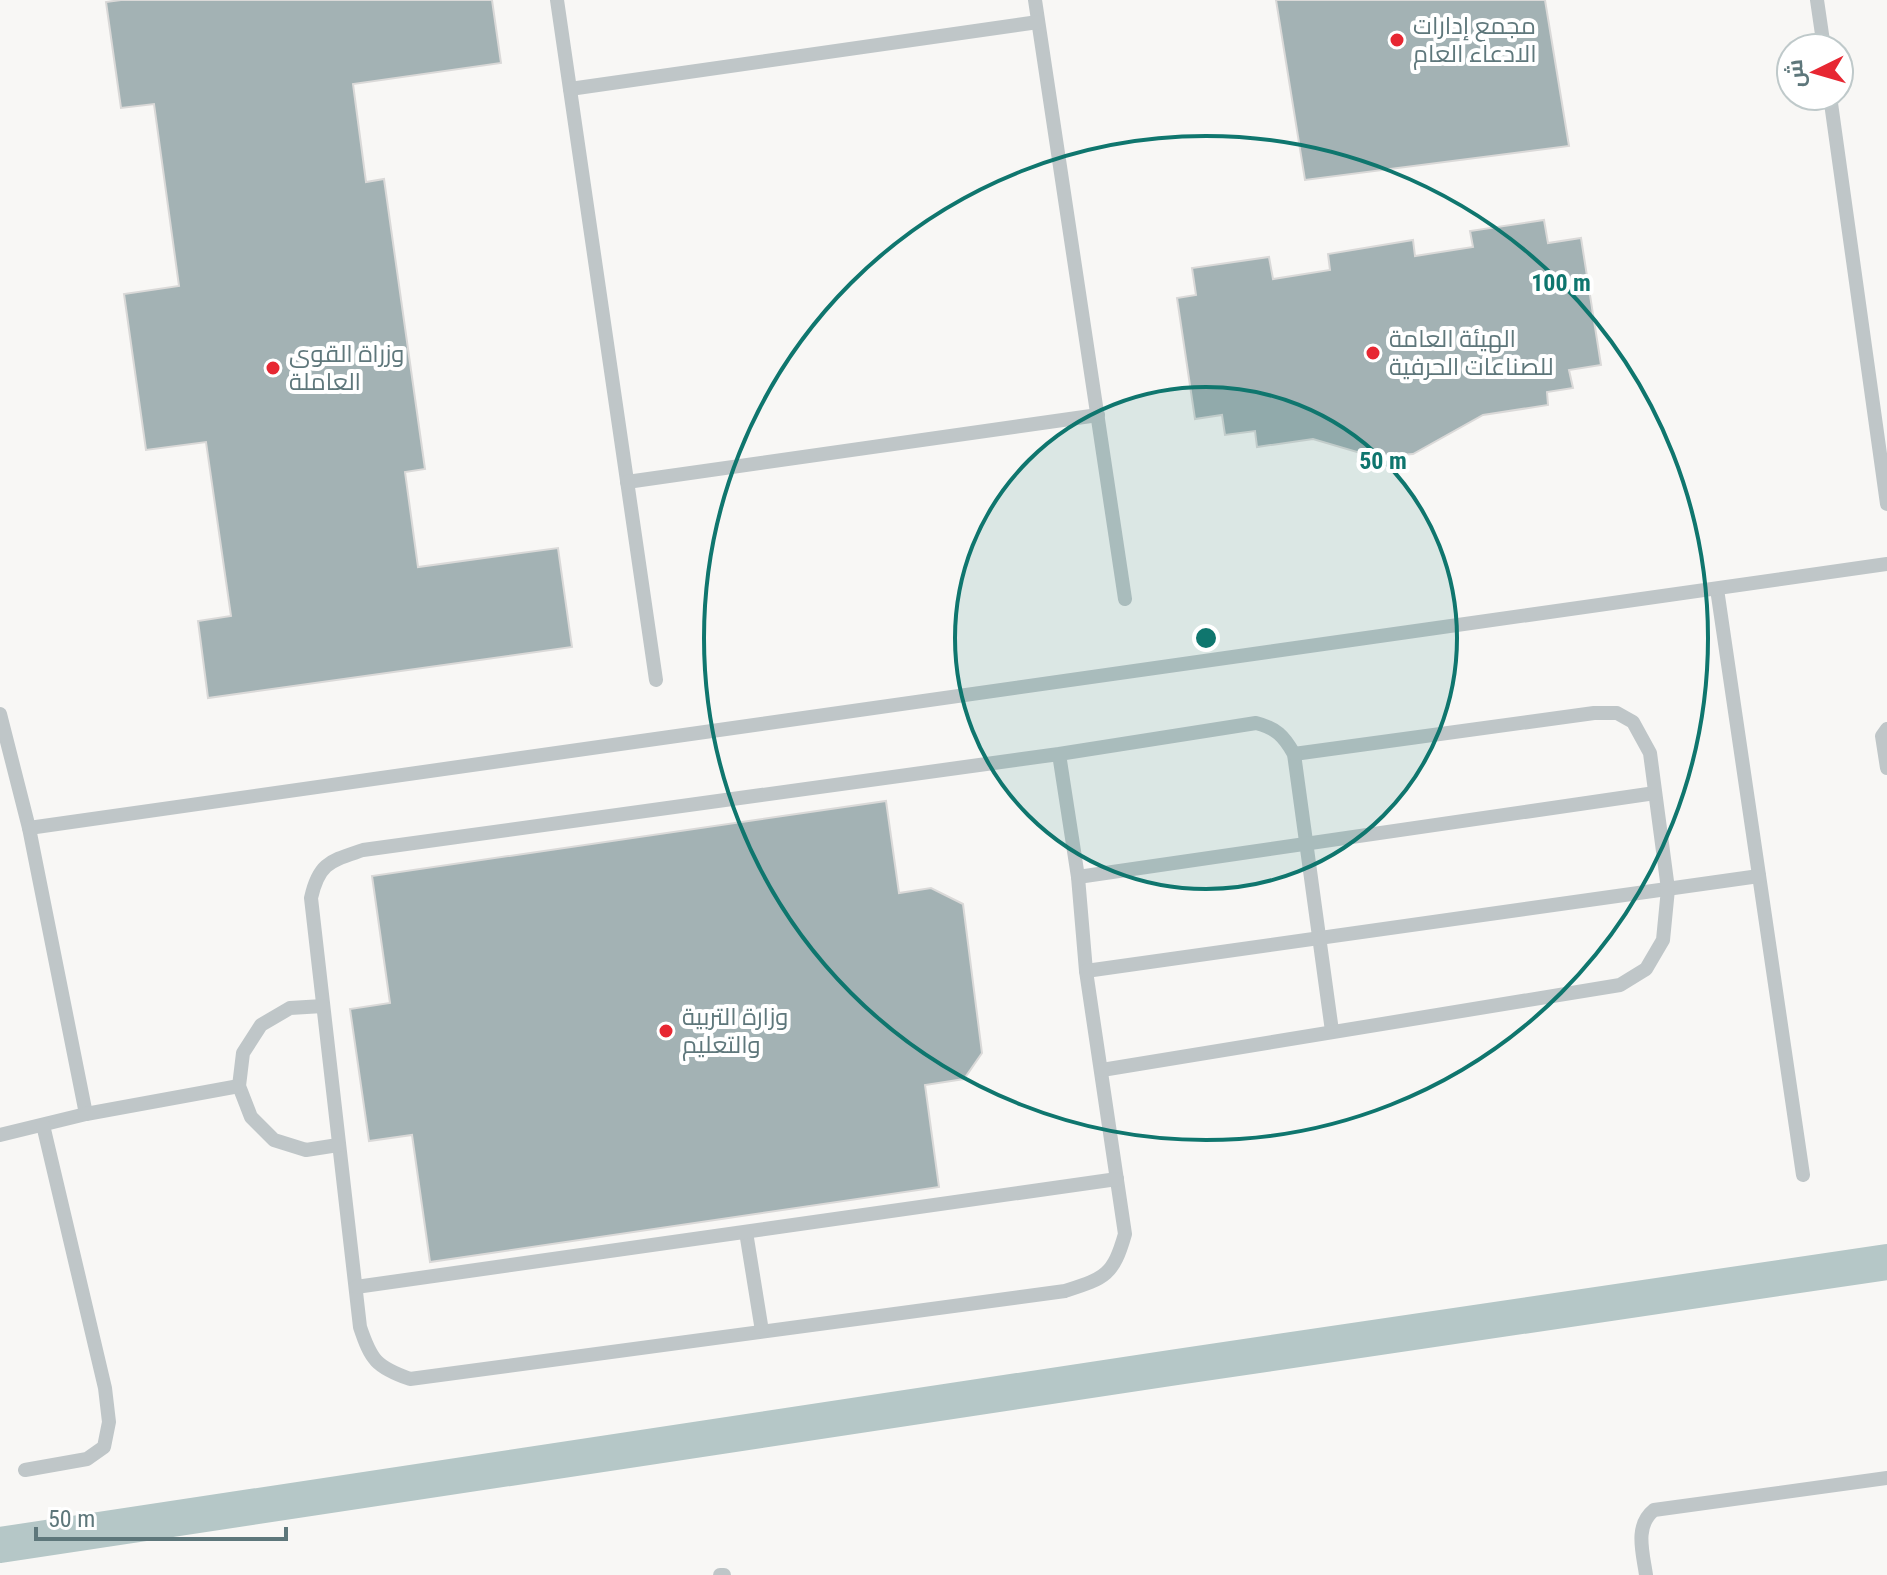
<svg xmlns="http://www.w3.org/2000/svg" width="1887" height="1575" viewBox="0 0 1887 1575" font-family="'Roboto Condensed',Cairo,sans-serif">
  <rect width="100%" height="100%" fill="#f8f7f5"/>
  <g fill="none" stroke-linecap="round" stroke-linejoin="round">
    <path stroke="#b5c7c7" stroke-width="36" d="M 0,1545 L 1177,1367 L 1887,1262"/>
  </g>
  <g fill="#a3b2b4" stroke="#dad9d8" stroke-width="2">
    <path d="M 121,0 L 492,0 L 501,63 L 353,84 L 366,182 L 384,179 L 425,469 L 405,472 L 418,567 L 558,548 L 572,647 L 208,698 L 198,621 L 231,616 L 206,442 L 146,450 L 124,294 L 179,286 L 154,104 L 121,108 L 106,2 Z"/>
    <path d="M 1276,0 L 1545,0 L 1569,146 L 1305,180 Z"/>
    <path d="M 1544,220 L 1548,243 L 1581,238 L 1601,365 L 1569,370 L 1573,388 L 1547,392 L 1548,405 L 1483,415 L 1413,454 L 1374,457 L 1313,439 L 1257,447 L 1255,431 L 1225,435 L 1222,415 L 1195,419 L 1177,298 L 1196,295 L 1192,268 L 1269,257 L 1273,279 L 1330,270 L 1328,254 L 1413,240 L 1415,256 L 1473,247 L 1470,231 Z"/>
    <path d="M 886,801 L 899,893 L 931,888 L 963,904 L 982,1053 L 964,1079 L 925,1085 L 939,1187 L 430,1262 L 412,1135 L 369,1141 L 350,1009 L 390,1003 L 372,876 Z"/>
  </g>
  <g fill="none" stroke-linecap="round" stroke-linejoin="round">
    <g stroke="#bfc6c8" stroke-width="14">
      <path d="M 557,0 L 656,680"/>
      <path d="M 1035,0 L 1125,599"/>
      <path d="M 1817,0 L 1824,48"/>
      <path d="M 570,89 L 1038,22"/>
      <path d="M 1830,96 L 1887,504"/>
      <path d="M 627,482 L 1098,415"/>
      <path d="M 1717,589 L 1803,1175"/>
      <path d="M 0,714 L 29,828 L 86,1114"/>
      <path d="M 1887,729 L 1882,736 L 1887,768"/>
      <path d="M 1059,754 L 1078,877 L 1086,971 L 1125,1234 C 1113,1276 1105,1278 1065,1291 L 410,1379 C 376,1367 371,1360 360,1327 L 311,898 C 319,862 331,861 363,850 L 1059,754 L 1256,723 C 1276,728 1284,736 1294,754 L 1332,1031"/>
      <path d="M 29,828 L 1887,564"/>
      <path d="M 1078,877 L 1655,793"/>
      <path d="M 1086,971 L 1759,876"/>
      <path d="M 323,1006 L 290,1008 L 261,1025 L 243,1053 L 239,1086 L 251,1117 L 274,1140 L 306,1150 L 338,1145"/>
      <path d="M 1102,1070 L 1620,985 L 1646,969 L 1663,940 L 1668,889 L 1650,753 L 1633,722 L 1617,713 L 1594,713 L 1294,754"/>
      <path d="M 0,1135 L 86,1114 L 239,1086"/>
      <path d="M 746,1232 L 762,1331"/>
      <path d="M 356,1287 L 1117,1179"/>
      <path d="M 25,1470 L 87,1459 L 104,1447 L 109,1422 L 105,1388 L 43,1125"/>
      <path d="M 720,1575 L 724,1575"/>
      <path d="M 1646,1575 C 1643,1553 1634,1526 1654,1510 L 1887,1478"/>
    </g>
  </g>
  <circle cx="1206" cy="638" r="251" fill="#0f766e" fill-opacity=".12"/>
  <g fill="none" stroke="#0f766e" stroke-width="4">
    <circle cx="1206" cy="638" r="251"/>
    <circle cx="1206" cy="638" r="502"/>
  </g>
  <g fill="#e72732" stroke="#fff" stroke-width="3">
    <circle cx="1397" cy="40" r="8"/>
    <circle cx="1373" cy="353" r="8"/>
    <circle cx="273" cy="368" r="8"/>
    <circle cx="666" cy="1031" r="8"/>
  </g>
  <g text-anchor="middle" stroke-width="8" stroke-linejoin="round" paint-order="stroke">
    <g font-size="24" fill="#5e777b" stroke="#fff" text-anchor="start">
      <text x="1413" y="34">مجمع إدارات<tspan x="1413" dy="28">الادعاء العام</tspan></text>
      <text x="1389" y="347">الهيئة العامة<tspan x="1389" dy="28">للصناعات الحرفية</tspan></text>
      <text x="289" y="362">وزراة القوى<tspan x="289" dy="28">العاملة</tspan></text>
      <text x="682" y="1025">وزارة التربية<tspan x="682" dy="28">والتعليم</tspan></text>
    </g>
  </g>
  <circle cx="1206" cy="638" r="12" fill="#0f766e" stroke="#fff" stroke-width="4"/>
  <g font-size="24" text-anchor="middle" font-weight="bold" fill="#0f766e" stroke="#fff" stroke-width="8" stroke-linejoin="round" paint-order="stroke">
    <text x="1561" y="291">100 m</text>
    <text x="1383" y="469">50 m</text>
  </g>
  <g transform="translate(1815 72) rotate(265)"><circle r="38" fill="#ffffff" stroke="#bfc9ca" stroke-width="2"/>
  <path d="M0-6L14 30L0 20L-14 30Z" fill="#e72732"/>
  <text y="-12" font-size="22" font-weight="bold" text-anchor="middle" fill="#5e777b">ش</text>
  </g>
  <path d="M36 1527v12h250v-12" fill="none" stroke="#5e777b" stroke-width="4"/>
  <text x="48" y="1527" font-size="24" fill="#5e777b" stroke="#ffffff" stroke-width="6" paint-order="stroke">50 m</text>
</svg>
